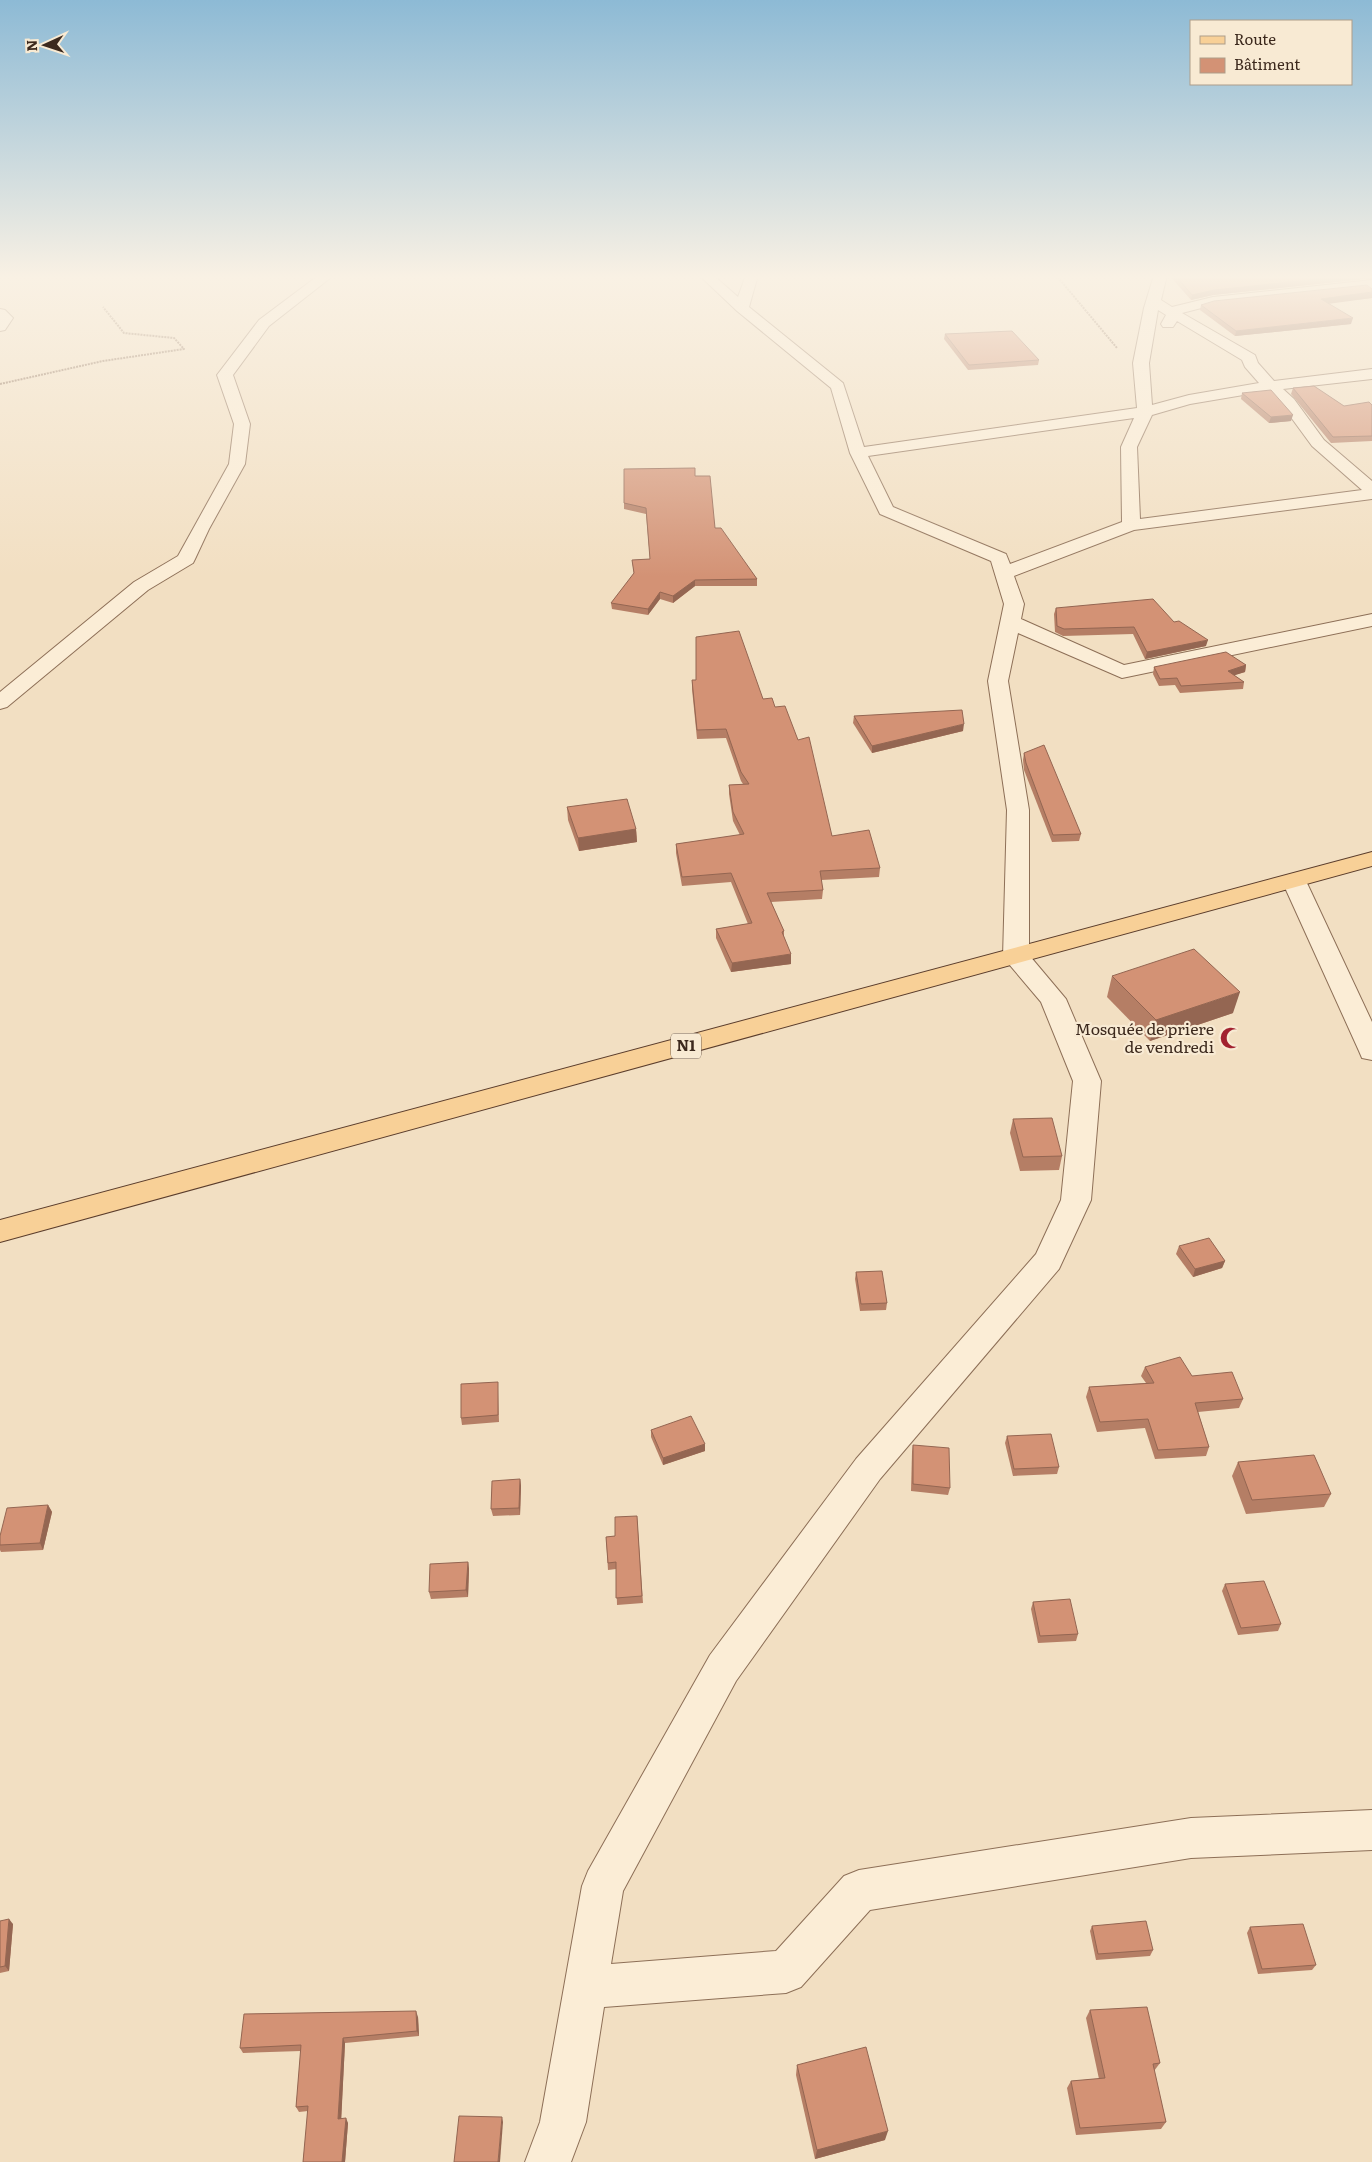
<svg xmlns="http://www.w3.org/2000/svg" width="1372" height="2162" viewBox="0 0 1372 2162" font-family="Literata,serif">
  <rect width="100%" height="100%" fill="#f2dfc2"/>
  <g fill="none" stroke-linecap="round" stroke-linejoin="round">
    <g stroke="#8d6f57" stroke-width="2">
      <g id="street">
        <path d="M 319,275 L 334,275 L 269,326 L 233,375 L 250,424 L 245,464 L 209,529 L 195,559 L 193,563 L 148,590 L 7,707 L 0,709 L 0,692 L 134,582 L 178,556 L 229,464 L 234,424 L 217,375 L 259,320 Z"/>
        <path d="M 699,275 L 713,275 L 738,297 L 746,275 L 758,275 L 749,307 L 843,383 L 864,447 L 1137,408 L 1133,363 L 1144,308 L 1154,275 L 1167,275 L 1161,300 L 1172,307 L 1213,297 L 1372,280 L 1372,288 L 1213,305 L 1182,313 L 1255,355 L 1258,363 L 1274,381 L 1372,369 L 1372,379 L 1283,389 L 1294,399 L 1324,440 L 1372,481 L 1372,499 L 1134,530 L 1014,576 L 1024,604 L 1021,619 L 1124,665 L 1372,614 L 1372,626 L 1122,678 L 1018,633 L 1008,681 L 1029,810 L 1029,955 L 1066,999 L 1101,1081 L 1091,1200 L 1059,1269 L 880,1479 L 736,1681 L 623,1891 L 611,1964 L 776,1951 L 844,1876 L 859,1870 L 1191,1818 L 1372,1810 L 1372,1850 L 1191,1858 L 870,1910 L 801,1987 L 786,1993 L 604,2007 L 586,2122 L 571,2162 L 525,2162 L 540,2122 L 582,1886 L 588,1871 L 710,1655 L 856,1459 L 1036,1254 L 1061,1200 L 1073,1081 L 1041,1002 L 1003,957 L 1007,810 L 988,681 L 1004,604 L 991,561 L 880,514 L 850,453 L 831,388 L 737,311 ZM 1158,310 L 1166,315 L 1161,324 L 1163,327 L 1173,327 L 1177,321 L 1242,360 L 1245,367 L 1259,383 L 1189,395 L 1152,405 L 1149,363 ZM 1267,391 L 1282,405 L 1312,446 L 1362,490 L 1140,519 L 1137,447 L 1152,415 L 1190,404 ZM 1134,418 L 1121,447 L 1122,522 L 1010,564 L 1006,554 L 893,507 L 868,456 Z"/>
        <path d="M 0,309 L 5,310 L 13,318 L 5,330 L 0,331 Z"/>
        <path d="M 1294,874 L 1302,876 L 1306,881 L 1372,1022 L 1372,1060 L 1362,1058 L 1359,1051 L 1282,881 L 1286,876 Z"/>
      </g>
    </g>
    <g stroke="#5b3d2c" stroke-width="2">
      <path id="primary" d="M 1372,852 L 1372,866 L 0,1242 L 0,1220 Z"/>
    </g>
    <g stroke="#8d6f57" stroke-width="2" stroke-dasharray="2 1" stroke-linecap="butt">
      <path d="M 1056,275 L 1117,348"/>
      <path d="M 0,384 L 103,361 L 184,349 L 174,338 L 124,333 L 103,307"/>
    </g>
    <use href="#street" fill="#fbedd6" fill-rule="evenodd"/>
    <use href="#primary" fill="#f8d097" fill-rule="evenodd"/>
  </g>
  <g fill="#b57e65">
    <path d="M 1169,275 L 1372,275 L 1372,278 L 1213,295 L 1191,300 Z"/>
    <path d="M 1372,289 L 1372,298 L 1328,303 L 1351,324 L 1235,336 L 1200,310 L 1201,305 Z"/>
    <path d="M 945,334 L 1039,360 L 1038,365 L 968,370 L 944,339 Z"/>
    <path d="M 1293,388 L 1344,406 L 1372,405 L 1372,441 L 1331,443 L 1291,394 Z"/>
    <path d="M 1242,393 L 1291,421 L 1269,423 L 1241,399 Z"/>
    <path d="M 624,469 L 695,476 L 715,528 L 757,579 L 757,586 L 695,586 L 673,603 L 660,599 L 648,615 L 612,609 L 611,603 L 634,574 L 632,560 L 650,559 L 646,514 L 624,509 Z"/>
    <path d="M 1056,608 L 1174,622 L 1206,646 L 1145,659 L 1133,634 L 1063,636 L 1055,632 L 1054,614 Z"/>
    <path d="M 1246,665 L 1245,672 L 1234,675 L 1244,682 L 1243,689 L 1180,693 L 1175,685 L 1159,686 L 1153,674 L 1154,667 Z"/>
    <path d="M 692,680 L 763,699 L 775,707 L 832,836 L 880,868 L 879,877 L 821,880 L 823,890 L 822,899 L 771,902 L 784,931 L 784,937 L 791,964 L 731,972 L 716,938 L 716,929 L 748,924 L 731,882 L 682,886 L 676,853 L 676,844 L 740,835 L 733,821 L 729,794 L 729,785 L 743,784 L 741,781 L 726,738 L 697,739 L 692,689 Z"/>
    <path d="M 854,716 L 963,731 L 872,753 L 853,723 Z"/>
    <path d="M 1024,753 L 1081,834 L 1079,841 L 1052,842 L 1024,770 L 1023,760 Z"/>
    <path d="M 567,807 L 636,829 L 637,842 L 579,851 L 568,820 Z"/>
    <path d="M 1112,976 L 1233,1013 L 1150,1041 L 1107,997 Z"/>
    <path d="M 1013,1119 L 1062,1156 L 1059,1170 L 1020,1171 L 1010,1133 Z"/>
    <path d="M 1179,1246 L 1225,1261 L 1222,1268 L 1193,1277 L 1176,1254 Z"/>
    <path d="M 856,1272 L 887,1303 L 886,1310 L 860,1311 L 855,1279 Z"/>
    <path d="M 1145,1367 L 1192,1376 L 1243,1399 L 1239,1408 L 1198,1412 L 1209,1447 L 1206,1456 L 1155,1459 L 1145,1428 L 1097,1432 L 1086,1397 L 1089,1387 L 1146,1383 L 1141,1376 Z"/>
    <path d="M 498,1382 L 498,1389 L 499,1422 L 462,1425 L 461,1418 Z"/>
    <path d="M 651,1430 L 705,1444 L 705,1451 L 663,1465 L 651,1437 Z"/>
    <path d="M 1007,1436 L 1059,1467 L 1057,1474 L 1013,1476 L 1005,1443 Z"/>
    <path d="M 913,1445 L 950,1488 L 948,1495 L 911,1491 L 912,1452 Z"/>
    <path d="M 1238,1462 L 1331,1494 L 1324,1507 L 1246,1514 L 1232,1476 Z"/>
    <path d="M 520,1479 L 521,1486 L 520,1515 L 493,1516 L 491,1509 Z"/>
    <path d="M 48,1505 L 52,1512 L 43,1550 L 1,1552 L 0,1550 L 0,1536 Z"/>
    <path d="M 637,1516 L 643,1603 L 617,1605 L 616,1569 L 608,1570 L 606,1537 L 615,1536 Z"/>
    <path d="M 468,1562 L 469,1569 L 468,1597 L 431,1599 L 429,1592 Z"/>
    <path d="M 1225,1584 L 1281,1624 L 1278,1631 L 1238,1635 L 1222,1591 Z"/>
    <path d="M 1033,1602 L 1078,1634 L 1076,1641 L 1038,1643 L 1031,1609 Z"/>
    <path d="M 0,1921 L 13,1924 L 9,1971 L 0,1973 Z"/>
    <path d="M 1092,1926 L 1153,1950 L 1150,1956 L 1096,1960 L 1090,1931 Z"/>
    <path d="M 1250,1927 L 1316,1965 L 1312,1970 L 1258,1974 L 1247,1933 Z"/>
    <path d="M 1090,2010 L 1160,2063 L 1154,2071 L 1166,2122 L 1161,2129 L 1076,2135 L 1067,2088 L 1071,2081 L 1099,2079 L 1086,2018 Z"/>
    <path d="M 418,2017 L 419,2036 L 345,2043 L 341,2119 L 348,2123 L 345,2162 L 303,2162 L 308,2111 L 299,2112 L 296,2107 L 301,2051 L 243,2053 L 240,2048 Z"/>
    <path d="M 797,2065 L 885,2140 L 815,2159 L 796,2075 Z"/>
  </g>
  <g fill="#946652">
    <path d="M 1357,275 L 1372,275 L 1372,278 L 1213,295 L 1191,300 L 1192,295 L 1214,290 Z"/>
    <path d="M 1372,292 L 1372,298 L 1320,305 L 1321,299 Z"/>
    <path d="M 1353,318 L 1351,324 L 1235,336 L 1236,331 Z"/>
    <path d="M 1293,415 L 1291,421 L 1269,423 L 1271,417 Z"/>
    <path d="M 695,580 L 695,586 L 673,603 L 673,596 Z"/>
    <path d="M 660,592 L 660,599 L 648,615 L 648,609 Z"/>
    <path d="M 1208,640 L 1206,646 L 1145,659 L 1147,652 Z"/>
    <path d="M 1246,665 L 1245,672 L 1226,678 L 1228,671 Z"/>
    <path d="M 964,724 L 963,731 L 872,753 L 872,746 Z"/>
    <path d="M 636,829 L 637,842 L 579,851 L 578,838 Z"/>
    <path d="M 791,954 L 791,964 L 731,972 L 732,963 Z"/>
    <path d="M 1240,992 L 1233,1013 L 1150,1041 L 1156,1020 Z"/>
    <path d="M 1225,1261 L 1222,1268 L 1193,1277 L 1195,1269 Z"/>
    <path d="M 705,1444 L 705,1451 L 663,1465 L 663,1458 Z"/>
    <path d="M 520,1479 L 521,1486 L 520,1515 L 519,1508 Z"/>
    <path d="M 48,1505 L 52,1512 L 43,1550 L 40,1543 Z"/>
    <path d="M 468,1562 L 469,1569 L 468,1597 L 466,1590 Z"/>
    <path d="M 9,1919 L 13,1924 L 9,1971 L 5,1966 Z"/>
    <path d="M 416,2011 L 418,2017 L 419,2036 L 417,2031 Z"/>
    <path d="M 343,2038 L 345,2043 L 341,2124 L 338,2119 Z"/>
    <path d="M 502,2117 L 503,2122 L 500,2162 L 498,2162 Z"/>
    <path d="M 346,2118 L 348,2123 L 345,2162 L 342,2162 Z"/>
    <path d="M 888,2131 L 885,2140 L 815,2159 L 817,2150 Z"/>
  </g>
  <g fill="#d39275" stroke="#946652">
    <path d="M 1175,275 L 1357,275 L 1214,290 L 1192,295 Z"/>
    <path d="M 1367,285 L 1372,289 L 1372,292 L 1321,299 L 1353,318 L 1236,331 L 1201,305 L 1214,301 Z"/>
    <path d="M 1012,331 L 1039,360 L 969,365 L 945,334 Z"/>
    <path d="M 1314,386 L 1344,406 L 1369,402 L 1372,405 L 1372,436 L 1333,437 L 1293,388 Z"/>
    <path d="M 1271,390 L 1293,415 L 1271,417 L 1242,393 Z"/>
    <path d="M 695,468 L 695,476 L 710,476 L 715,528 L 721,528 L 757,579 L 695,580 L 673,596 L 660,592 L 648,609 L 611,603 L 634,573 L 632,560 L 650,559 L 646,508 L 624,503 L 624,469 Z"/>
    <path d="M 1153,599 L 1174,622 L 1179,621 L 1208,640 L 1147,652 L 1134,627 L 1064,629 L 1057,626 L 1056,608 Z"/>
    <path d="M 739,631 L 763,699 L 772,698 L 775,707 L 785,706 L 798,740 L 809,737 L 832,836 L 869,830 L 880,868 L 820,871 L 823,890 L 767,893 L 784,931 L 782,932 L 791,954 L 732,963 L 716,929 L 752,923 L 731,873 L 682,877 L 676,844 L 744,834 L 733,812 L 729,785 L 749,784 L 741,772 L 726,729 L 697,730 L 692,680 L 696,680 L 696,637 Z"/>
    <path d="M 1226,652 L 1246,665 L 1228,671 L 1244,682 L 1181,686 L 1177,678 L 1160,679 L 1154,667 Z"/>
    <path d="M 962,710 L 964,724 L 872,746 L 854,716 Z"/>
    <path d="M 1044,745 L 1081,834 L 1053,835 L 1026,763 L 1024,753 Z"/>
    <path d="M 627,799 L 636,829 L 578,838 L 567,807 Z"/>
    <path d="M 1194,949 L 1240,992 L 1156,1020 L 1112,976 Z"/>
    <path d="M 1052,1118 L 1062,1156 L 1023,1157 L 1013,1119 Z"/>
    <path d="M 1209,1238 L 1225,1261 L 1195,1269 L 1179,1246 Z"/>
    <path d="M 882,1271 L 887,1303 L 861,1304 L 856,1272 Z"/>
    <path d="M 1180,1357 L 1192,1376 L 1232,1372 L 1243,1399 L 1195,1403 L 1209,1447 L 1158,1450 L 1148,1419 L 1100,1422 L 1089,1387 L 1154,1383 L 1145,1367 Z"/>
    <path d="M 498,1382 L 498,1415 L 461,1418 L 461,1384 Z"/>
    <path d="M 691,1416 L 705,1444 L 663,1458 L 651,1430 Z"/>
    <path d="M 1051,1434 L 1059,1467 L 1014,1469 L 1007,1436 Z"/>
    <path d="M 913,1445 L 949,1448 L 950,1488 L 913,1484 Z"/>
    <path d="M 1314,1455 L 1331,1494 L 1252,1500 L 1238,1462 Z"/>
    <path d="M 520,1479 L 519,1508 L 491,1509 L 492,1481 Z"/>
    <path d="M 48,1505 L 40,1543 L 0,1545 L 0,1536 L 7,1508 Z"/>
    <path d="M 637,1516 L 642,1596 L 616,1598 L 616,1562 L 608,1563 L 606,1537 L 615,1536 L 615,1517 Z"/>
    <path d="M 468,1562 L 466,1590 L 429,1592 L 430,1564 Z"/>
    <path d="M 1264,1581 L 1281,1624 L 1241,1628 L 1225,1584 Z"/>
    <path d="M 1070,1599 L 1078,1634 L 1040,1636 L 1033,1602 Z"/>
    <path d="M 9,1919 L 5,1966 L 0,1967 L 0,1921 Z"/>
    <path d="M 1146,1921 L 1153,1950 L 1098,1954 L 1092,1926 Z"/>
    <path d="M 1303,1924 L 1316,1965 L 1262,1969 L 1250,1927 Z"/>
    <path d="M 1147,2007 L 1160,2063 L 1153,2064 L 1166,2122 L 1080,2128 L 1071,2081 L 1105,2078 L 1090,2010 Z"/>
    <path d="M 416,2011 L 417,2031 L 343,2038 L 338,2119 L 346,2118 L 342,2162 L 303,2162 L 308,2106 L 296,2107 L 301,2045 L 240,2048 L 244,2014 Z"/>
    <path d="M 866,2047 L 888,2131 L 817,2150 L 797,2065 Z"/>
    <path d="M 459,2116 L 502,2117 L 498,2162 L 454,2162 Z"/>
  </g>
  <linearGradient id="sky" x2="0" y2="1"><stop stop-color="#8dbad5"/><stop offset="0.48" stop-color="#f9f1e4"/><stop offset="1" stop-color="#f9f1e4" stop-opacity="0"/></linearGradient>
  <rect width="1372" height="577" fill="url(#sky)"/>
  <defs>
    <g id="mosque-bare" transform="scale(1.725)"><path d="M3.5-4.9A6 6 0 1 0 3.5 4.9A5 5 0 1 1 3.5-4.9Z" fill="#a22230" stroke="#f8ead3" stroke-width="2.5" paint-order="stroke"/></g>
  </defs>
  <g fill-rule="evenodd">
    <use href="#mosque-bare" x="1231" y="1038"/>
  </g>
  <g text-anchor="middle" stroke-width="4.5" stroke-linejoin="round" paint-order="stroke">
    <rect fill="#f8ead3" stroke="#746354" stroke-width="1" x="671" y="1033.5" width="30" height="25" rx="4"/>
    <g font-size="15" font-weight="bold" fill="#3c291d">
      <text x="686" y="1051">N1</text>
    </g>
    <g font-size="16" fill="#3c291d" stroke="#f8ead3" text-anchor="end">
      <text x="1214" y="1035">Mosquée de priere<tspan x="1214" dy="18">de vendredi</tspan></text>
    </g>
  </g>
  <rect x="1190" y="20" width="162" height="65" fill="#f8ead3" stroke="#ad9d8a"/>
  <rect x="1200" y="36" width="25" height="8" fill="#f8d097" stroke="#ad9d8a"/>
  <text x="1234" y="45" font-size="15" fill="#3c291d">Route</text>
  <rect x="1200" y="58" width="25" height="15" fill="#d39275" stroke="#ad9d8a"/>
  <text x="1234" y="70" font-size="15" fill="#3c291d">Bâtiment</text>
  <g transform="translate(45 45) rotate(267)" stroke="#f8ead3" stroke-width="4" paint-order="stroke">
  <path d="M0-4L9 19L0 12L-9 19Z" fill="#3c291d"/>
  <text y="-8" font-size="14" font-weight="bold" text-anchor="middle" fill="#3c291d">N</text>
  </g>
</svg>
